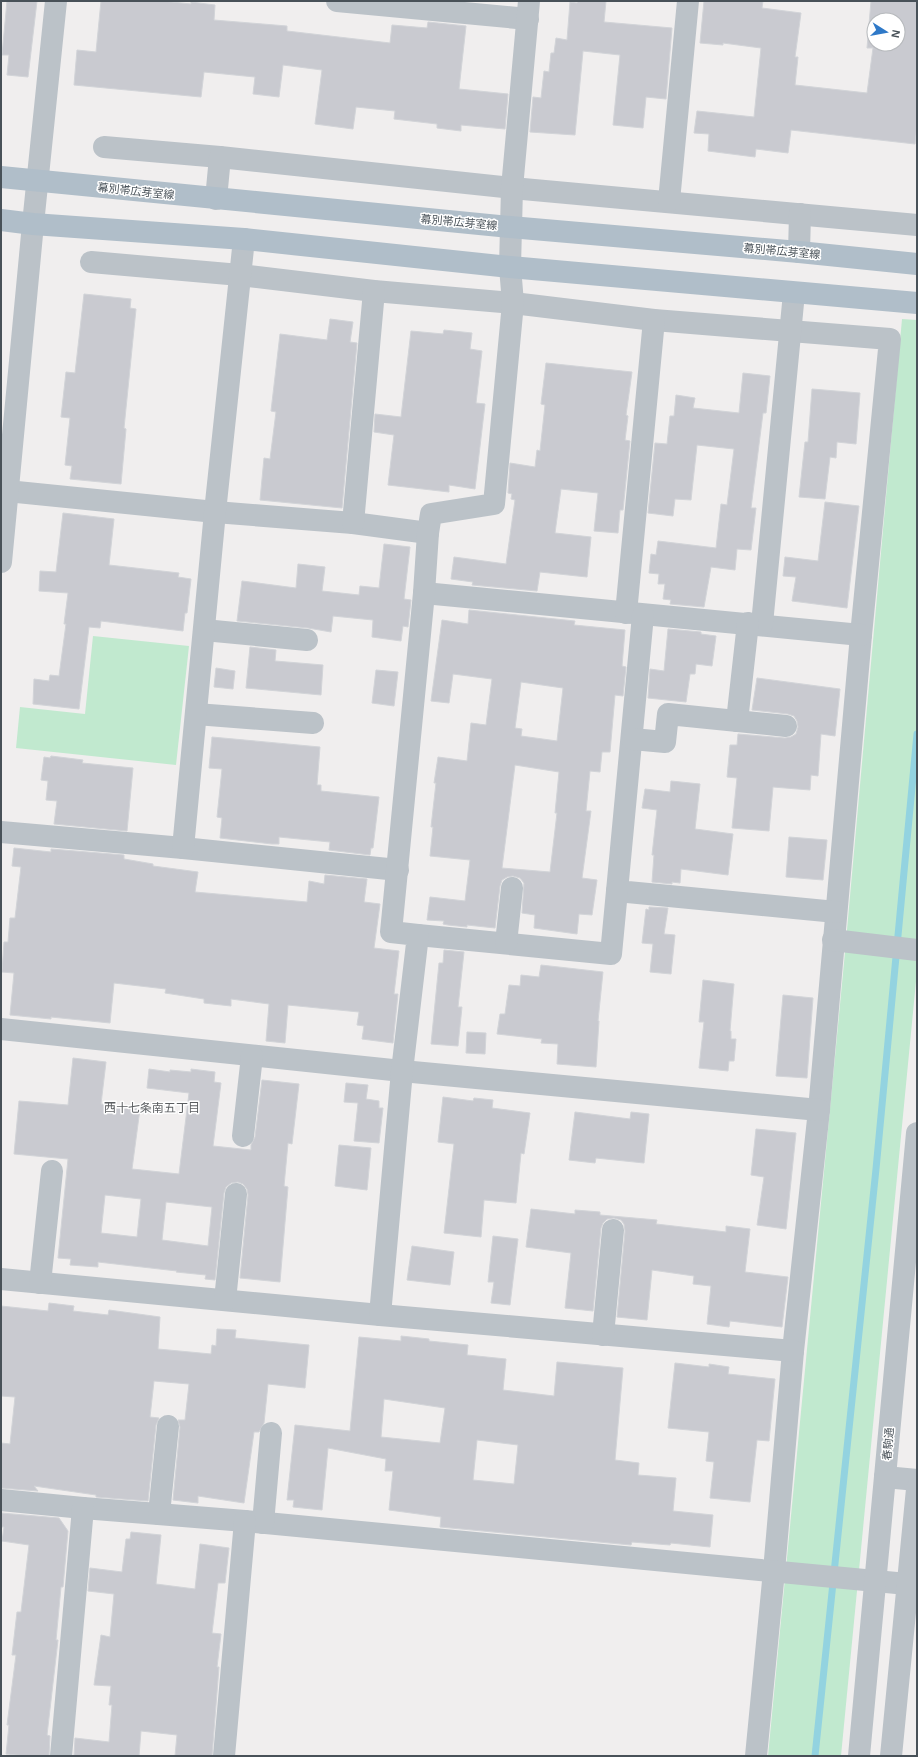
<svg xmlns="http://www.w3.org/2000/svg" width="918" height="1757" viewBox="0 0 918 1757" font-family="Helvetica,'Noto Sans JP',sans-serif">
  <rect width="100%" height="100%" fill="#f0eeee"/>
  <g fill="#c1e9cf">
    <path d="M 902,319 L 917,320 L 917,971 L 841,1756 L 768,1756 L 844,963 Z"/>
    <path d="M 93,636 L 189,646 L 176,765 L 16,748 L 20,707 L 85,714 Z"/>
  </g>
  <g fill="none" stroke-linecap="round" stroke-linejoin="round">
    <path stroke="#93d3e0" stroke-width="7" d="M 815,1756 L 876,1169 L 917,734"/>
  </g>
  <g fill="#c9cad0" stroke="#d2d4d8" fill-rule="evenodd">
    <path d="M 7,1 L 37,1 L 28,77 L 7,75 L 9,55 L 2,55 Z"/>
    <path d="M 101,1 L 162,1 L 191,4 L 191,2 L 215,5 L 214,20 L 287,26 L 287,31 L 390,43 L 392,25 L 427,28 L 428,22 L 466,26 L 459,89 L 508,94 L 505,129 L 461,125 L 461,131 L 437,128 L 437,124 L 394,119 L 395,111 L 356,107 L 353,129 L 315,124 L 322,70 L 283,65 L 279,97 L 253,94 L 255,77 L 204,72 L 201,97 L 74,85 L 77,50 L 96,52 Z"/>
    <path d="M 578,1 L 606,1 L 604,22 L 672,28 L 666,99 L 646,97 L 643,128 L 613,125 L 620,55 L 583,51 L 575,135 L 530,132 L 533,97 L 541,98 L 544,71 L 549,72 L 551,53 L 554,53 L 556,38 L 567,40 L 570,2 L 577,3 Z"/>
    <path d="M 704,1 L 763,1 L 762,8 L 801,13 L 795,57 L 798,57 L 795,85 L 867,93 L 873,48 L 867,48 L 871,1 L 917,1 L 917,125 L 915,144 L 791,130 L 788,153 L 756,149 L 755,157 L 708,151 L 709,134 L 694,133 L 697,111 L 754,117 L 761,48 L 723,43 L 723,45 L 700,43 ZM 874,20 L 898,20 L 898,44 L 874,44 Z"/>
    <path d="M 84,294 L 131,299 L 130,308 L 136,309 L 124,428 L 126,429 L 121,484 L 70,479 L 72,466 L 65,465 L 70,418 L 61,417 L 66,372 L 75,373 Z"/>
    <path d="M 330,319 L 353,322 L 350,342 L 357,343 L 342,508 L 260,500 L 264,458 L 270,459 L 276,412 L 271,411 L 280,334 L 327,340 Z"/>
    <path d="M 444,330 L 472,333 L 470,349 L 482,351 L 476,403 L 485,404 L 475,489 L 449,485 L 449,492 L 388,485 L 394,435 L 374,432 L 375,414 L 401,417 L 411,331 L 443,334 Z"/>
    <path d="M 546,363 L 632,372 L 626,415 L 628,416 L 625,440 L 630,441 L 623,510 L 620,510 L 618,533 L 594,531 L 598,493 L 561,489 L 555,533 L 591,537 L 587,577 L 540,572 L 537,591 L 472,585 L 473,582 L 451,579 L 454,557 L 506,564 L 515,500 L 511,499 L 512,494 L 508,493 L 510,463 L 535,467 L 537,450 L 540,451 L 545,405 L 541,404 Z"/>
    <path d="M 743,373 L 770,376 L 766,413 L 763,413 L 751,508 L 756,508 L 751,550 L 737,549 L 735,570 L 711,567 L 704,607 L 670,604 L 671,600 L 663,599 L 665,584 L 658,584 L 659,574 L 649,573 L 651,554 L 656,555 L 658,541 L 716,548 L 721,504 L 727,505 L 734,449 L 697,445 L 691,500 L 675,499 L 673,516 L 648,513 L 655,443 L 667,444 L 670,416 L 674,416 L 676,395 L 695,398 L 693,408 L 739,413 Z"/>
    <path d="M 812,389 L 860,393 L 856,444 L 837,442 L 836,458 L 830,457 L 825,499 L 799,497 L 805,442 L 808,442 Z"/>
    <path d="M 825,502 L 859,506 L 847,608 L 792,601 L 796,577 L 783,576 L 785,557 L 818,561 Z"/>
    <path d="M 63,513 L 114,519 L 109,565 L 179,573 L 178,577 L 191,579 L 187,613 L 185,613 L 183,631 L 101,621 L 100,628 L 89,627 L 79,709 L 33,704 L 34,679 L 49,681 L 50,675 L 59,676 L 66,624 L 64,624 L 68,593 L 39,591 L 40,571 L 56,572 Z"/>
    <path d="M 384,544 L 410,547 L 404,599 L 411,600 L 408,627 L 403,626 L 401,641 L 372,637 L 373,620 L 333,616 L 331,632 L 308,628 L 237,621 L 242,581 L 296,588 L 298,564 L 325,567 L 322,591 L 359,595 L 360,586 L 379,588 Z"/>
    <path d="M 469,610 L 575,621 L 574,625 L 625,630 L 622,666 L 626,667 L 623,696 L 615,695 L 610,752 L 602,752 L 600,772 L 590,771 L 586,811 L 591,811 L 582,878 L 597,880 L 592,915 L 579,914 L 577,934 L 534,928 L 535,915 L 522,913 L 524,883 L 520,878 L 513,876 L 507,877 L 502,880 L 500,886 L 495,928 L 467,925 L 467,927 L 448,925 L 443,924 L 444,921 L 427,920 L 430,897 L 465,901 L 470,860 L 430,856 L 433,827 L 431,827 L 436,783 L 434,783 L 438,757 L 467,761 L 471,723 L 486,725 L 492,679 L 453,674 L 449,703 L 431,701 L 442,620 L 468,624 ZM 521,682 L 563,688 L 557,741 L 521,736 L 522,729 L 515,728 ZM 515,765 L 559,772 L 555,813 L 557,813 L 550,872 L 502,868 Z"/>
    <path d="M 668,629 L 701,632 L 701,634 L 716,636 L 712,666 L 696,664 L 695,674 L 690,674 L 686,702 L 648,698 L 650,669 L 664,671 Z"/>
    <path d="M 250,647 L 276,650 L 275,661 L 323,665 L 321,695 L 246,688 Z"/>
    <path d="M 216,668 L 235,671 L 233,689 L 214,687 Z"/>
    <path d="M 376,670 L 398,672 L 394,706 L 372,703 Z"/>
    <path d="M 757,678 L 840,689 L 835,736 L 821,734 L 818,776 L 811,775 L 810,790 L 773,787 L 769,831 L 732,828 L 737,778 L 727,777 L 730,745 L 737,745 L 738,734 L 785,738 L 791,737 L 796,734 L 798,727 L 797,721 L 794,716 L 788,714 L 752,710 Z"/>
    <path d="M 212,737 L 320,747 L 317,785 L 321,785 L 321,791 L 379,797 L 373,848 L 371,848 L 370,855 L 329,850 L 330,842 L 279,837 L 279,844 L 272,844 L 220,838 L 222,818 L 217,817 L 222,769 L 209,768 Z"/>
    <path d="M 51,756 L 83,760 L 82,763 L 133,768 L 127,831 L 54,824 L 57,801 L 46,800 L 48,781 L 41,780 L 44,757 L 50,758 Z"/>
    <path d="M 671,781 L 700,784 L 695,829 L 733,834 L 728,875 L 681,869 L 680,883 L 672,882 L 672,884 L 652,882 L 654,855 L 652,855 L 657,810 L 642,808 L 645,789 L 670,792 Z"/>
    <path d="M 789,837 L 827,840 L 823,880 L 786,877 Z"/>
    <path d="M 14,848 L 51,852 L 51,849 L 124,855 L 124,859 L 153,864 L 153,866 L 198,872 L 195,892 L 307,902 L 309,881 L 324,884 L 325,875 L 367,879 L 364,902 L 380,904 L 374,948 L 399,951 L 394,994 L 398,994 L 393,1043 L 362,1039 L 364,1026 L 357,1025 L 359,1012 L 288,1005 L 285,1043 L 266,1041 L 269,1004 L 231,999 L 231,1006 L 204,1003 L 204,999 L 165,993 L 166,989 L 114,983 L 110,1023 L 51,1017 L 51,1019 L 10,1015 L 14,973 L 2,972 L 4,942 L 8,942 L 10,918 L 15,918 L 21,867 L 12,866 Z"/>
    <path d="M 649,907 L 668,908 L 664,934 L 675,935 L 671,974 L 650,972 L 653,944 L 642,943 L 646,909 L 649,910 Z"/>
    <path d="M 444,950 L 464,952 L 458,1007 L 462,1007 L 458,1046 L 431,1044 L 439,963 L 443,963 Z"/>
    <path d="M 541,965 L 603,972 L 598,1021 L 599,1021 L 596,1067 L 557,1064 L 558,1044 L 541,1043 L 542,1039 L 497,1034 L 500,1014 L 505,1014 L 509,985 L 520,986 L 521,975 L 539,977 Z"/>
    <path d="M 703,980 L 734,984 L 730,1031 L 731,1031 L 731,1039 L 736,1039 L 734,1061 L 729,1061 L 728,1071 L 699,1068 L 704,1022 L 699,1022 Z"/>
    <path d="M 783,995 L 813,998 L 807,1078 L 776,1076 Z"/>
    <path d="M 467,1032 L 486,1033 L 485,1054 L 466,1053 Z"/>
    <path d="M 73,1058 L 106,1062 L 101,1104 L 140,1109 L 132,1169 L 179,1174 L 189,1093 L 147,1088 L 149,1069 L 170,1072 L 170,1070 L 191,1072 L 191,1069 L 215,1072 L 214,1082 L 221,1083 L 213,1146 L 251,1150 L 251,1145 L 255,1137 L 262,1080 L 299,1084 L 292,1144 L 288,1143 L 284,1186 L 288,1187 L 280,1282 L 240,1278 L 248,1195 L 247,1189 L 243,1184 L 238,1182 L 231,1183 L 226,1187 L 224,1193 L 215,1280 L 205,1279 L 206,1275 L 176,1272 L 177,1271 L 98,1262 L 98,1267 L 70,1265 L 71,1259 L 58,1258 L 68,1159 L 14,1154 L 19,1101 L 68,1105 ZM 105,1195 L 141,1199 L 137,1237 L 101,1233 ZM 166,1202 L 212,1207 L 208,1246 L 162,1240 Z"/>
    <path d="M 346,1083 L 368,1085 L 366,1099 L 379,1101 L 379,1108 L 383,1108 L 379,1143 L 354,1141 L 358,1103 L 344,1102 Z"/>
    <path d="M 443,1097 L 473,1101 L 474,1098 L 493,1100 L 492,1108 L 530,1113 L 524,1154 L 521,1153 L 516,1203 L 484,1200 L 481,1237 L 444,1233 L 454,1144 L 438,1142 Z"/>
    <path d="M 575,1112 L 630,1119 L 631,1112 L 649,1114 L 644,1163 L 596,1158 L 595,1163 L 569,1160 Z"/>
    <path d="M 756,1129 L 796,1133 L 786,1229 L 757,1225 L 764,1177 L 751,1175 Z"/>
    <path d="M 339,1145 L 371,1148 L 367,1190 L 335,1186 Z"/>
    <path d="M 531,1209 L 575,1214 L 575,1210 L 600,1212 L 600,1215 L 657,1220 L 656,1224 L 726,1232 L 726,1226 L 750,1229 L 745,1272 L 788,1277 L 782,1327 L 730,1321 L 729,1327 L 707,1324 L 711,1286 L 693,1284 L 694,1276 L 652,1270 L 647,1320 L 617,1317 L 625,1231 L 624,1224 L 621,1220 L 614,1218 L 607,1219 L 603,1223 L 601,1228 L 593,1311 L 565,1308 L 571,1253 L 526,1247 Z"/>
    <path d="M 493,1236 L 518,1239 L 510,1305 L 491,1303 L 494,1282 L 488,1282 Z"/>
    <path d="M 412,1246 L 454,1252 L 450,1285 L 407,1280 Z"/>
    <path d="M 49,1303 L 74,1306 L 73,1311 L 108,1315 L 109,1310 L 160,1317 L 158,1349 L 211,1354 L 212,1345 L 216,1346 L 217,1329 L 236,1330 L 235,1338 L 309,1345 L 305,1388 L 268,1384 L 264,1423 L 259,1432 L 254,1432 L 244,1503 L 198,1496 L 198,1503 L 173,1500 L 180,1427 L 178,1420 L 185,1420 L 189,1384 L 154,1381 L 150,1417 L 159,1418 L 156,1425 L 148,1501 L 96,1497 L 96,1495 L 34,1486 L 38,1491 L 1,1488 L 1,1443 L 10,1444 L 15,1397 L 1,1396 L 1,1306 L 48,1311 Z"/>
    <path d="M 401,1336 L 429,1339 L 429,1341 L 468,1345 L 467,1355 L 506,1359 L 503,1390 L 554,1396 L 557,1362 L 623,1368 L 615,1460 L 639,1463 L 638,1475 L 676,1478 L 673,1511 L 713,1515 L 710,1547 L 671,1543 L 670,1545 L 632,1542 L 631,1545 L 440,1527 L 441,1517 L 389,1510 L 393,1471 L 385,1471 L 386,1459 L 328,1448 L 322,1510 L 293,1507 L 294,1500 L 287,1500 L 295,1425 L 350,1431 L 359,1337 L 401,1341 ZM 384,1399 L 445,1408 L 440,1443 L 381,1437 ZM 477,1440 L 518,1445 L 514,1484 L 473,1480 Z"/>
    <path d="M 675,1363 L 709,1367 L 709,1364 L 729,1367 L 728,1374 L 775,1379 L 769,1441 L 757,1440 L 750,1502 L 710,1498 L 714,1462 L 706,1461 L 709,1432 L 668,1428 Z"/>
    <path d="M 1,1513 L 59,1518 L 68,1531 L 63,1587 L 61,1587 L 56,1640 L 58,1640 L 47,1735 L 50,1736 L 49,1756 L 26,1756 L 6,1754 L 9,1725 L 7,1725 L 16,1655 L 12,1655 L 17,1612 L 21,1612 L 29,1545 L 2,1541 L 4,1527 L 1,1527 Z"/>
    <path d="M 131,1532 L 161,1535 L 156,1584 L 195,1589 L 200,1544 L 229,1548 L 225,1583 L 218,1583 L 212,1633 L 221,1634 L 217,1667 L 219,1667 L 212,1756 L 175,1756 L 177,1735 L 141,1731 L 139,1756 L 74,1756 L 75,1738 L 109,1742 L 112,1705 L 109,1705 L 111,1686 L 94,1685 L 101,1635 L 110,1637 L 114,1594 L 88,1591 L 90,1568 L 122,1572 L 126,1539 L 130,1539 Z"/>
  </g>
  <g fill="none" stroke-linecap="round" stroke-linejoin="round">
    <g stroke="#bbc2c8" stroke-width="22">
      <path d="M 337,1 L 528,19"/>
      <path d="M 104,147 L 220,157"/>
      <path d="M 216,199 L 220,157 L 512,188 L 917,225"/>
      <path d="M 669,201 L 688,1"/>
      <path d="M 799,252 L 800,214"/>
      <path d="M 91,262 L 240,275 L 374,291 L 513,303 L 654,320 L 890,339 L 861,635 L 819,1110 L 793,1351 L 774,1571 L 756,1756"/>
      <path d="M 7,491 L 215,512 L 353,523 L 428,533"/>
      <path d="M 353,523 L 374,291"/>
      <path d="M 1,562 L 33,224 L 56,1"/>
      <path d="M 424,593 L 861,635"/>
      <path d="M 626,613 L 654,320"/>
      <path d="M 643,615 L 617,891 L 836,912"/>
      <path d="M 762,624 L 794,293"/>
      <path d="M 204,630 L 307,640"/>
      <path d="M 196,714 L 313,723"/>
      <path d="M 737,721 L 748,623"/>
      <path d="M 632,739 L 665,742 L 668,714 L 786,726"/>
      <path d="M 1,832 L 183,848 L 398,870"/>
      <path d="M 183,848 L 215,512 L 244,239"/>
      <path d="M 418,935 L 611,954 L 617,891"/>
      <path d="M 833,940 L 917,950"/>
      <path d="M 506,943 L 512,888"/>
      <path d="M 1,1029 L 402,1071 L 819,1110"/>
      <path d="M 243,1136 L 252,1056"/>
      <path d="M 1,1279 L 380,1315 L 793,1351"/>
      <path d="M 40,1283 L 52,1171"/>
      <path d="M 225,1300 L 236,1194"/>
      <path d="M 380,1315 L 402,1071 L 418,935 L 391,932 L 424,593 L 428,533 L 431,514 L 494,504 L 513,303 L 510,267 L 512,188 L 529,1"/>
      <path d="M 603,1335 L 613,1230"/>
      <path d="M 885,1477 L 917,1480"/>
      <path d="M 1,1500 L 83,1508 L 245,1521 L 907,1584"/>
      <path d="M 159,1514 L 168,1426"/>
      <path d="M 263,1523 L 271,1433"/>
      <path d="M 61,1756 L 83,1508"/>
      <path d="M 224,1756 L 245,1521"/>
      <path d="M 859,1756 L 917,1133"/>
      <path d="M 891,1756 L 917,1489"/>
    </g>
    <g stroke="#b0bec9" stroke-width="22">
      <path d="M 1,177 L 510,227 L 799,252 L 917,264"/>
      <path d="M 1,220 L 33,224 L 244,239 L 510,267 L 917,303"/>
    </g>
  </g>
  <g text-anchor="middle" stroke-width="3" stroke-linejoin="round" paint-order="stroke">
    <g font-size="11" fill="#485158" stroke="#fff">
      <text transform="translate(136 191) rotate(6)" y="4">幕別帯広芽室線</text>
      <text transform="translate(459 222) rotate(5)" y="4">幕別帯広芽室線</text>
      <text transform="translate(782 251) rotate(5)" y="4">幕別帯広芽室線</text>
      <text transform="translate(888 1444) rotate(-85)" y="4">春駒通</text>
    </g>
    <g font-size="12" fill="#5b5e61" stroke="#fff">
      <text x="152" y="1112">西十七条南五丁目</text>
    </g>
  </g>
  <rect width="918" height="1757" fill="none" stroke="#485158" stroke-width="4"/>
  <g transform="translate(886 32) rotate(101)"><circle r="19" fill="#ffffff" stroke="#b6b9bc"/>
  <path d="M0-3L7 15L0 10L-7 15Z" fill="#2f79c8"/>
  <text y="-6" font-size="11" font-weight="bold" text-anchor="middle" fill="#485158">N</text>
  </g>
</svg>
